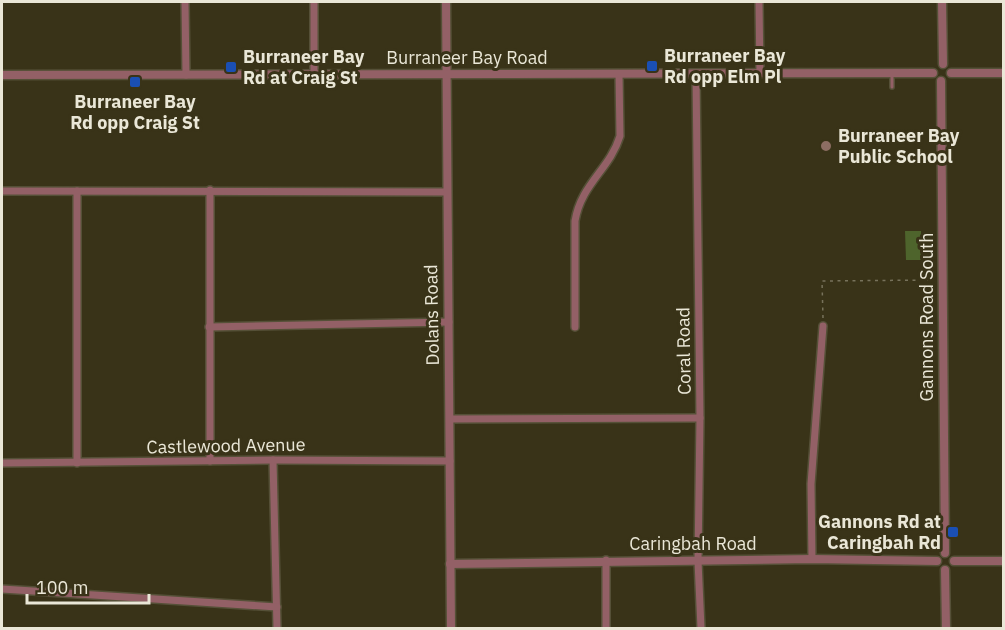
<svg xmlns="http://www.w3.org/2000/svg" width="1005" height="630" viewBox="0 0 1005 630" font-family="'IBM Plex Sans',sans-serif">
  <rect width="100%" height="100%" fill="#393318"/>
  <path fill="#4e642c" d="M 905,231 L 921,231 L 922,260 L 906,260 Z"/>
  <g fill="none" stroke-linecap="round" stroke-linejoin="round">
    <g stroke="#555037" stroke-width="6">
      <path id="service" d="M 892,74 L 892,87"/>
    </g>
    <g stroke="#555037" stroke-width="10">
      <g id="minor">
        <path d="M 185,2 L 186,75"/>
        <path d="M 314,2 L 314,75"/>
        <path d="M 759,2 L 760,74"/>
        <path d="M 696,74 L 700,418 L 698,561 L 701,628"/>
        <path d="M 210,190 L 210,461"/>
        <path d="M 2,191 L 447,192"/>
        <path d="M 209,327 L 449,322"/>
        <path d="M 575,327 L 575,221 C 581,184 610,169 620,136 L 619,74"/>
        <path d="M 450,419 L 700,418"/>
        <path d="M 273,460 L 277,628"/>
        <path d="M 2,463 L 273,460 L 450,461"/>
        <path d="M 77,463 L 77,191"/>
        <path d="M 812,559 L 811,484 L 823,326"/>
        <path d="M 2,589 L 277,607"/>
        <path d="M 606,628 L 606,560"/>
      </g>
    </g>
    <g stroke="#555037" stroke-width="11">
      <g id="tertiary">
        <path d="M 446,2 L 451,628"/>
        <path d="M 942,2 L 943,64"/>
        <path d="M 951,73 L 1004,73"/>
        <path d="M 2,75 L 933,73"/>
        <path d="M 941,81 L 945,553"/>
        <path d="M 954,561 L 1004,561"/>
        <path d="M 450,564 L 812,559 L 937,561"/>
        <path d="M 945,570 L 946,628"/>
      </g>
    </g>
    <path stroke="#77725b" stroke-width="1.5" stroke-dasharray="3 4.5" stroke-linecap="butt" d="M 823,318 L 822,281 L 933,280"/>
    <use href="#service" stroke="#936066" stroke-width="3"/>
    <use href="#minor" stroke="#936066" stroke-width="7"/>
    <use href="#tertiary" stroke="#936066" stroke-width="8"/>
  </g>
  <g fill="#1a4fb4" stroke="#393318" stroke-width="2">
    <rect x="646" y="60" width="12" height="12" rx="3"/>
    <rect x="225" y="61" width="12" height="12" rx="3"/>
    <rect x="129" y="76" width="12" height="12" rx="3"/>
    <rect x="947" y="526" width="12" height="12" rx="3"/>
  </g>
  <circle fill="#8d6e63" stroke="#393318" stroke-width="2" cx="826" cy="146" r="6"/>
  <g text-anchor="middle" stroke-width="6" stroke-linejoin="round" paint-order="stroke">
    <g font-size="18" font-weight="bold" fill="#eae7d7" stroke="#393318" text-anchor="start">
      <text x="664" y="62">Burraneer Bay<tspan x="664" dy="21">Rd opp Elm Pl</tspan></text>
      <text x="243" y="63">Burraneer Bay<tspan x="243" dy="21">Rd at Craig St</tspan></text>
      <text x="135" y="108" text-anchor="middle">Burraneer Bay<tspan x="135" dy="21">Rd opp Craig St</tspan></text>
      <text x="838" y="142">Burraneer Bay<tspan x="838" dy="21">Public School</tspan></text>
      <text x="941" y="528" text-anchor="end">Gannons Rd at<tspan x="941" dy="21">Caringbah Rd</tspan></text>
    </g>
    <g font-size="18" fill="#eae7d7" stroke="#393318">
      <text x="467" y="64">Burraneer Bay Road</text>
      <text transform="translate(432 315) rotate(-91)" y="6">Dolans Road</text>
      <text transform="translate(927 317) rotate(-90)" y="6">Gannons Road South</text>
      <text transform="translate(684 351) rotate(-91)" y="6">Coral Road</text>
      <text transform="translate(226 446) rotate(-1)" y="6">Castlewood Avenue</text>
      <text x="693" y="550">Caringbah Road</text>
    </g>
  </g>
  <rect width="1005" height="630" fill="none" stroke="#eae7d7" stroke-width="6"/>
  <path d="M27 594v9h122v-9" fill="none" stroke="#eae7d7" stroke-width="3"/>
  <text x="36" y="594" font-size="18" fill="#eae7d7" stroke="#393318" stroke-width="4.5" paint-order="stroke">100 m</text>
</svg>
